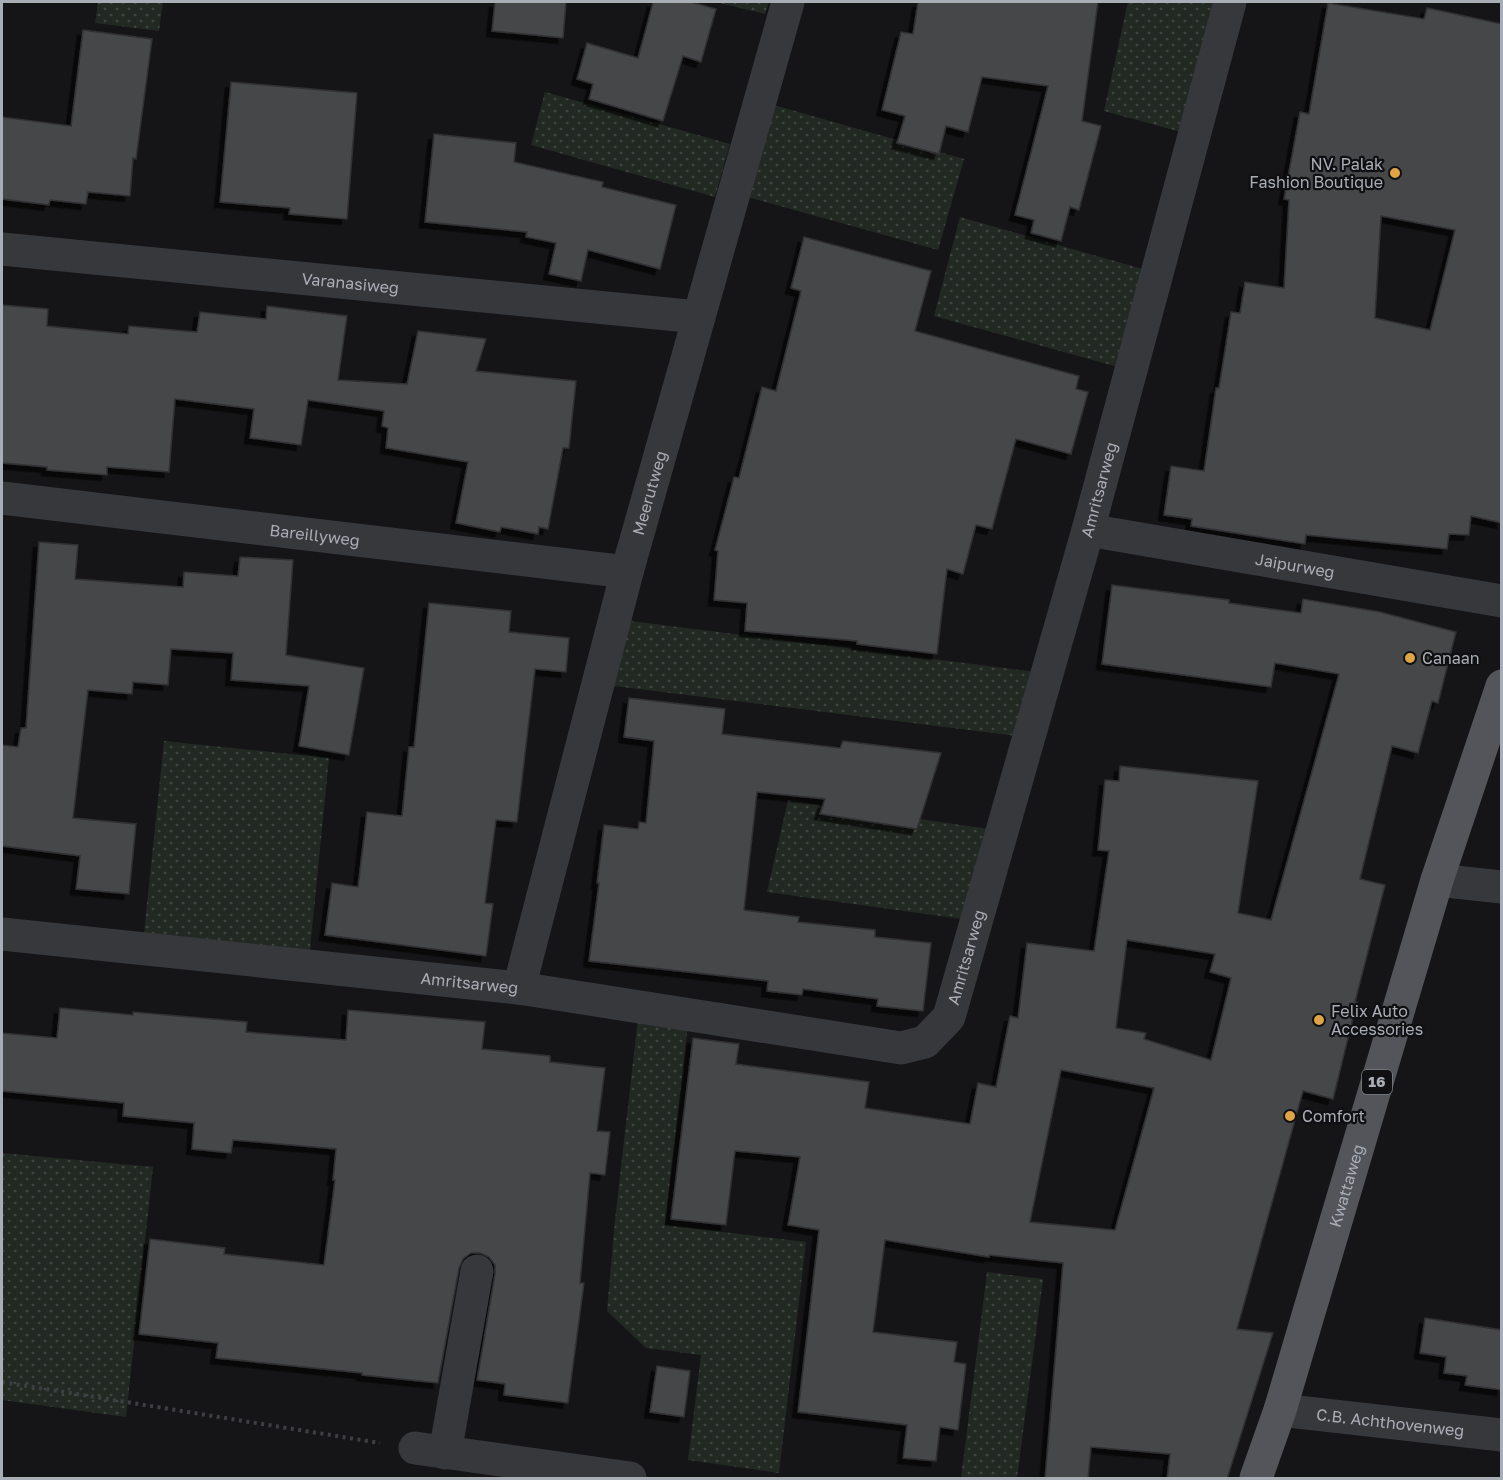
<svg xmlns="http://www.w3.org/2000/svg" width="1503" height="1480" viewBox="0 0 1503 1480" font-family="'Golos Text',sans-serif">
  <defs>
    <pattern id="grass-dots" width="8" height="8" patternUnits="userSpaceOnUse" patternTransform="scale(1.5)"><rect width="8" height="8" fill="#222923"/><path d="M2 2h.1M6 6h.1" fill="none" stroke="#3f4541" stroke-width="1.8" stroke-linecap="round"/></pattern>
    <filter id="shadow"><feDropShadow dx="-5.5" dy="5.5" stdDeviation="0" flood-color="#0009"/></filter>
  </defs>
  <rect width="100%" height="100%" fill="#151517"/>
  <g fill="url(#grass-dots)">
    <path d="M 98,2 L 163,2 L 159,31 L 95,23 Z"/>
    <path d="M 715,2 L 769,2 L 765,14 Z"/>
    <path d="M 1128,2 L 1217,2 L 1181,132 L 1104,111 Z"/>
    <path d="M 545,92 L 730,144 L 715,197 L 531,145 Z"/>
    <path d="M 770,104 L 964,159 L 938,250 L 744,196 Z"/>
    <path d="M 960,217 L 1146,270 L 1118,367 L 934,316 Z"/>
    <path d="M 630,621 L 1036,672 L 1017,736 L 614,686 Z"/>
    <path d="M 164,741 L 329,758 L 310,950 L 144,933 Z"/>
    <path d="M 788,800 L 989,829 L 962,919 L 767,892 Z"/>
    <path d="M 638,1018 L 688,1024 L 665,1225 L 806,1242 L 779,1473 L 688,1460 L 701,1355 L 646,1348 L 607,1311 L 615,1220 Z"/>
    <path d="M 2,1153 L 153,1167 L 126,1417 L 2,1400 Z"/>
    <path d="M 987,1272 L 1043,1279 L 1017,1478 L 961,1478 Z"/>
  </g>
  <g fill="#45464a" stroke="#303033" stroke-width="1.5" fill-rule="evenodd" filter="url(#shadow)">
    <path d="M 495,2 L 566,2 L 563,38 L 492,31 Z"/>
    <path d="M 653,2 L 691,2 L 716,9 L 701,62 L 683,56 L 663,121 L 589,99 L 593,84 L 577,79 L 587,43 L 638,58 Z"/>
    <path d="M 918,2 L 1098,2 L 1082,121 L 1101,126 L 1079,210 L 1070,207 L 1061,241 L 1031,233 L 1034,220 L 1015,215 L 1048,86 L 982,77 L 968,132 L 946,126 L 939,154 L 897,143 L 905,116 L 882,110 L 901,32 L 913,34 Z"/>
    <path d="M 1328,3 L 1424,19 L 1427,8 L 1502,24 L 1502,523 L 1471,516 L 1469,535 L 1449,534 L 1447,549 L 1306,535 L 1305,544 L 1191,526 L 1192,519 L 1164,515 L 1171,466 L 1204,471 L 1216,388 L 1219,388 L 1231,312 L 1240,313 L 1245,282 L 1284,288 L 1289,200 L 1284,199 L 1300,112 L 1309,114 ZM 1381,216 L 1455,230 L 1430,330 L 1375,318 Z"/>
    <path d="M 83,30 L 152,39 L 136,159 L 133,158 L 130,196 L 88,192 L 86,204 L 50,200 L 49,205 L 2,199 L 2,117 L 71,126 Z"/>
    <path d="M 231,82 L 357,93 L 347,219 L 289,214 L 290,208 L 220,202 Z"/>
    <path d="M 434,134 L 516,143 L 514,162 L 603,182 L 602,187 L 676,205 L 660,269 L 588,250 L 581,281 L 549,274 L 556,243 L 526,237 L 527,232 L 425,222 Z"/>
    <path d="M 804,237 L 931,271 L 915,331 L 1079,376 L 1076,389 L 1088,392 L 1071,454 L 1016,439 L 992,529 L 976,525 L 963,574 L 947,569 L 937,654 L 857,644 L 857,641 L 745,631 L 747,603 L 714,600 L 718,551 L 715,550 L 734,477 L 739,478 L 762,387 L 776,391 L 801,291 L 791,288 Z"/>
    <path d="M 2,305 L 48,309 L 47,326 L 128,334 L 129,326 L 197,332 L 200,312 L 266,319 L 267,306 L 347,316 L 338,380 L 407,384 L 418,331 L 486,339 L 476,371 L 576,381 L 569,448 L 563,448 L 548,529 L 539,527 L 538,534 L 501,527 L 500,532 L 456,523 L 468,462 L 386,448 L 388,428 L 382,426 L 384,411 L 308,400 L 301,445 L 250,438 L 254,409 L 175,399 L 169,472 L 107,467 L 107,475 L 47,470 L 47,467 L 2,463 Z"/>
    <path d="M 39,542 L 78,545 L 75,579 L 183,587 L 184,572 L 238,576 L 240,557 L 293,560 L 286,655 L 364,668 L 349,755 L 299,746 L 309,686 L 231,680 L 233,653 L 171,649 L 168,685 L 133,682 L 132,694 L 88,690 L 73,818 L 136,824 L 129,894 L 76,889 L 80,856 L 2,846 L 2,745 L 18,747 L 21,728 L 26,728 Z"/>
    <path d="M 1112,585 L 1229,600 L 1229,603 L 1301,613 L 1303,599 L 1380,612 L 1456,632 L 1438,703 L 1432,701 L 1418,753 L 1392,746 L 1360,879 L 1385,885 L 1355,1002 L 1357,1002 L 1333,1099 L 1303,1091 L 1237,1329 L 1273,1333 L 1227,1479 L 1167,1479 L 1170,1454 L 1091,1447 L 1088,1479 L 1045,1479 L 1063,1263 L 989,1255 L 989,1257 L 885,1240 L 873,1332 L 957,1342 L 954,1362 L 966,1364 L 958,1430 L 940,1427 L 936,1461 L 903,1458 L 907,1425 L 798,1412 L 819,1230 L 788,1225 L 800,1157 L 735,1151 L 726,1225 L 671,1219 L 693,1038 L 739,1044 L 736,1064 L 869,1082 L 865,1108 L 970,1124 L 978,1083 L 996,1087 L 1010,1016 L 1018,1018 L 1027,943 L 1094,951 L 1109,851 L 1098,850 L 1105,780 L 1119,781 L 1120,766 L 1258,781 L 1238,913 L 1271,920 L 1339,674 L 1275,663 L 1271,687 L 1102,664 ZM 1127,940 L 1215,954 L 1210,972 L 1231,978 L 1211,1060 L 1144,1039 L 1146,1033 L 1116,1028 ZM 1061,1070 L 1154,1088 L 1115,1230 L 1030,1222 Z"/>
    <path d="M 429,603 L 511,611 L 509,632 L 569,638 L 566,672 L 535,669 L 517,822 L 496,820 L 485,903 L 493,904 L 486,956 L 325,935 L 332,883 L 358,887 L 367,812 L 402,816 L 409,747 L 414,747 Z"/>
    <path d="M 629,698 L 725,709 L 722,734 L 840,748 L 843,741 L 941,753 L 917,829 L 820,814 L 825,799 L 757,792 L 744,910 L 799,917 L 798,922 L 875,930 L 875,937 L 931,943 L 923,1011 L 877,1006 L 878,999 L 803,989 L 802,995 L 767,991 L 768,981 L 589,961 L 599,883 L 597,883 L 604,825 L 638,829 L 639,822 L 646,823 L 654,741 L 624,737 Z"/>
    <path d="M 60,1008 L 133,1015 L 133,1012 L 247,1022 L 246,1032 L 346,1040 L 348,1010 L 485,1022 L 482,1049 L 550,1056 L 550,1062 L 605,1068 L 597,1131 L 610,1132 L 605,1175 L 590,1173 L 580,1283 L 584,1283 L 568,1403 L 504,1395 L 505,1384 L 477,1380 L 495,1274 L 495,1265 L 489,1257 L 480,1253 L 471,1253 L 463,1259 L 459,1268 L 438,1383 L 362,1375 L 362,1373 L 216,1358 L 218,1343 L 139,1334 L 150,1239 L 225,1248 L 224,1254 L 324,1265 L 335,1180 L 333,1180 L 336,1149 L 233,1140 L 231,1153 L 192,1149 L 194,1123 L 123,1116 L 124,1103 L 2,1091 L 2,1033 L 57,1038 Z"/>
    <path d="M 1425,1318 L 1502,1330 L 1502,1390 L 1465,1385 L 1467,1376 L 1444,1373 L 1446,1357 L 1420,1353 Z"/>
    <path d="M 657,1366 L 690,1371 L 684,1417 L 650,1412 Z"/>
  </g>
  <g fill="none" stroke-linecap="round" stroke-linejoin="round">
    <path stroke="#3d3f42" stroke-width="4" stroke-dasharray="3 4.5" stroke-linecap="butt" d="M 2,1382 L 380,1443"/>
    <g stroke="#37383c" stroke-width="33">
      <path id="s1" d="M 2,249 L 698,317"/>
      <path id="s2" d="M 2,498 L 627,572"/>
      <path id="s3" d="M 1088,530 L 1502,601"/>
      <path d="M 1437,880 L 1502,887"/>
      <path id="s4" d="M 2,934 L 519,988 L 901,1048 L 925,1042 L 949,1017 L 1088,530 L 1230,2"/>
      <path id="s5" d="M 519,988 L 627,572 L 788,2"/>
      <path id="s6" d="M 1280,1410 L 1502,1435"/>
      <path d="M 415,1448 L 630,1478"/>
      <path d="M 445,1453 L 477,1271"/>
    </g>
    <path stroke="#53555a" stroke-width="33" id="s7" d="M 1256,1478 L 1280,1410 L 1437,880 L 1502,686"/>
  </g>
  <g fill="#dea546" stroke="#101012" stroke-width="2">
    <circle cx="1395" cy="173" r="6"/>
    <circle cx="1410" cy="658" r="6"/>
    <circle cx="1319" cy="1020" r="6"/>
    <circle cx="1290" cy="1116" r="6"/>
  </g>
  <g text-anchor="middle" stroke-width="4.5" stroke-linejoin="round" paint-order="stroke">
    <rect fill="#101012" stroke="#7b7e85" stroke-width="1.5" x="1362" y="1070" width="30" height="24" rx="4.5"/>
    <g font-size="15" font-weight="bold" fill="#a9adb6">
      <text x="1377" y="1087">16</text>
    </g>
    <g font-size="16" fill="#a9adb6" stroke="#101012" text-anchor="start">
      <text x="1383" y="170" text-anchor="end">NV. Palak<tspan x="1383" dy="18">Fashion Boutique</tspan></text>
      <text x="1422" y="664">Canaan</text>
      <text x="1331" y="1017">Felix Auto<tspan x="1331" dy="18">Accessories</tspan></text>
      <text x="1302" y="1122">Comfort</text>
    </g>
    <g font-size="16" fill="#a9adb6" stroke="#101012">
      <text dy="6" stroke="none"><textPath href="#s1" startOffset="350">Varanasiweg</textPath></text>
      <text dy="6" stroke="none"><textPath href="#s4" startOffset="1514">Amritsarweg</textPath></text>
      <text dy="6" stroke="none"><textPath href="#s5" startOffset="512">Meerutweg</textPath></text>
      <text dy="6" stroke="none"><textPath href="#s2" startOffset="315">Bareillyweg</textPath></text>
      <text dy="6" stroke="none"><textPath href="#s3" startOffset="210">Jaipurweg</textPath></text>
      <text dy="6" stroke="none"><textPath href="#s4" startOffset="1028">Amritsarweg</textPath></text>
      <text dy="6" stroke="none"><textPath href="#s4" startOffset="470">Amritsarweg</textPath></text>
      <text dy="6" stroke="none"><textPath href="#s7" startOffset="306">Kwattaweg</textPath></text>
      <text dy="6" stroke="none"><textPath href="#s6" startOffset="111">C.B. Achthovenweg</textPath></text>
    </g>
  </g>
  <rect width="1503" height="1480" fill="none" stroke="#a9adb6" stroke-width="6"/>
</svg>
